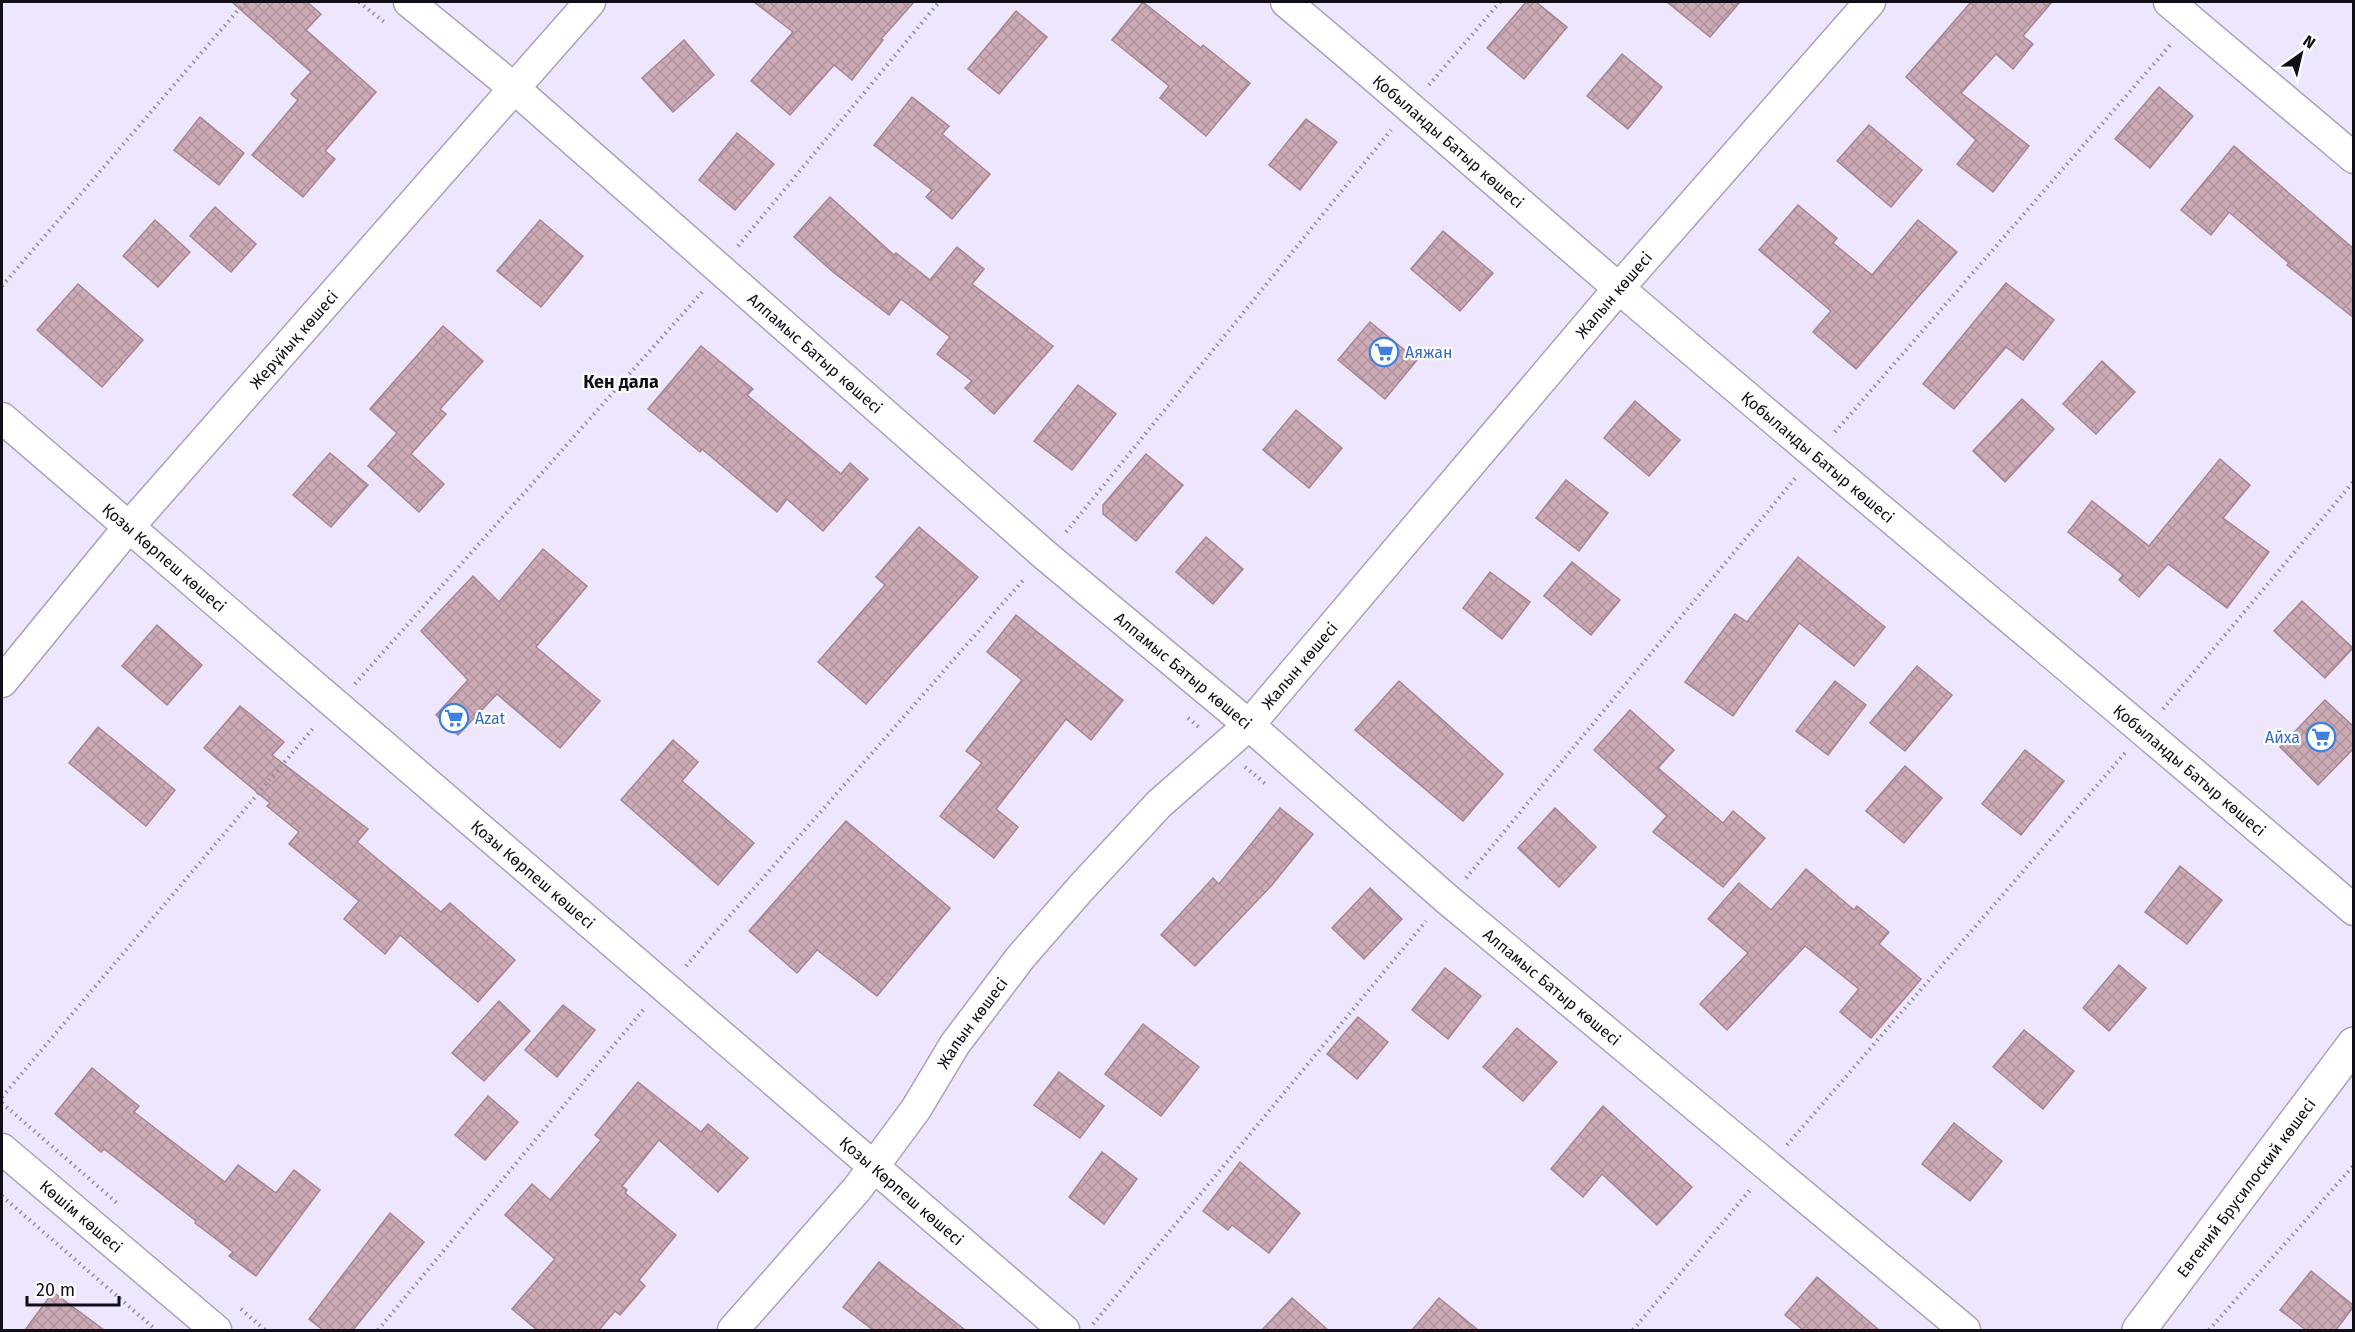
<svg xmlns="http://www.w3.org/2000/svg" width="2355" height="1332" viewBox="0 0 2355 1332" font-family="'Fira Sans',sans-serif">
  <defs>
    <pattern id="building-cross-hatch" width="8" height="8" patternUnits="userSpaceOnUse" patternTransform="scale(1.5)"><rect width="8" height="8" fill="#ccabb6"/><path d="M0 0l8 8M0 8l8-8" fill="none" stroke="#ae929c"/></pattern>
  </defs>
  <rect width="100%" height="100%" fill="#ede6fd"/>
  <g fill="url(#building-cross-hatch)" stroke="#a68690" stroke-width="1.5">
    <path d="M 232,2 L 307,2 L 321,14 L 306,30 L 376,92 L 325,151 L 335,159 L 303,197 L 252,155 L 298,100 L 291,94 L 311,72 Z"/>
    <path d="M 754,2 L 914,2 L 881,39 L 883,40 L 852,80 L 834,65 L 790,115 L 751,81 L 793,32 Z"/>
    <path d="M 1143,2 L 1201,48 L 1203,45 L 1250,83 L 1206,136 L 1160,98 L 1169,86 L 1112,40 Z"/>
    <path d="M 1526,2 L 1536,2 L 1567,27 L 1524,79 L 1487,48 Z"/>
    <path d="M 1667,2 L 1740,2 L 1710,37 Z"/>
    <path d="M 1971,2 L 2052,2 L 2023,36 L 2033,44 L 2013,69 L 1996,54 L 1961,93 L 2029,146 L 1993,192 L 1957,164 L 1976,140 L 1906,77 Z"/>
    <path d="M 1016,11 L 1047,37 L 999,94 L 968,69 Z"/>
    <path d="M 684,40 L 714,75 L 673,112 L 642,78 Z"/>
    <path d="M 1622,54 L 1662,87 L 1628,129 L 1587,96 Z"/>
    <path d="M 2159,87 L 2193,116 L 2150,168 L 2115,139 Z"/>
    <path d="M 912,97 L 949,126 L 942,134 L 990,174 L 952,219 L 926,197 L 932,190 L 874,145 Z"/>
    <path d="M 200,117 L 244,153 L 219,185 L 174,150 Z"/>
    <path d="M 1306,119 L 1337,142 L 1300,190 L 1269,165 Z"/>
    <path d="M 1869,125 L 1922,170 L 1891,207 L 1837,161 Z"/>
    <path d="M 737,133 L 774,164 L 735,210 L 699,180 Z"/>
    <path d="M 2234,146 L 2354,249 L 2354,318 L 2287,265 L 2289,263 L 2229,212 L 2211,235 L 2181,210 Z"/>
    <path d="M 830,197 L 894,255 L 896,253 L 930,280 L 957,247 L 984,269 L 972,284 L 1053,346 L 994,414 L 965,388 L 972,381 L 937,354 L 950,337 L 901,299 L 889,315 L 833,272 L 794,237 Z"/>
    <path d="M 1798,205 L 1837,238 L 1833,243 L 1872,275 L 1918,220 L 1957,252 L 1856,369 L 1813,332 L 1831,311 L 1759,250 Z"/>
    <path d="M 215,207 L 256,244 L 231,272 L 190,236 Z"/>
    <path d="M 155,220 L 190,252 L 158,287 L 123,256 Z"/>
    <path d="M 540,220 L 583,256 L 541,307 L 497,271 Z"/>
    <path d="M 1443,231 L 1493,273 L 1460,311 L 1411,269 Z"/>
    <path d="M 2006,283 L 2054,320 L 2023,360 L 2006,347 L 1954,409 L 1923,384 Z"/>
    <path d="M 78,284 L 143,340 L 102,387 L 37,330 Z"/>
    <path d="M 1370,322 L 1417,360 L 1385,399 L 1338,360 Z"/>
    <path d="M 443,326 L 483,361 L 440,409 L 446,414 L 411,454 L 444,484 L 419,512 L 368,466 L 397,433 L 370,409 Z"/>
    <path d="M 701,346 L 753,389 L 747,395 L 841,474 L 850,463 L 868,479 L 823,531 L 787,499 L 777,512 L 702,449 L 700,452 L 648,409 Z"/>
    <path d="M 2102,361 L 2135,392 L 2096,434 L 2063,404 Z"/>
    <path d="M 1078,385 L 1116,414 L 1072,470 L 1034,441 Z"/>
    <path d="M 2022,399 L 2054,429 L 2005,482 L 1973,451 Z"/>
    <path d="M 1635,401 L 1680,440 L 1649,476 L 1604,438 Z"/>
    <path d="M 1296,410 L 1342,448 L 1309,488 L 1263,450 Z"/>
    <path d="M 330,453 L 368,485 L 331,527 L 293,495 Z"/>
    <path d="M 1146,454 L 1183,485 L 1136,541 L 1103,514 L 1103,505 Z"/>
    <path d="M 2220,459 L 2250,485 L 2223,518 L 2269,552 L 2227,608 L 2168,564 L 2139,597 L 2119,580 L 2123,575 L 2068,532 L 2092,501 L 2149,546 Z"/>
    <path d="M 1566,480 L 1608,513 L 1579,551 L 1536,518 Z"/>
    <path d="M 919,527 L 978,577 L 866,704 L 818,662 L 885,585 L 876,577 Z"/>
    <path d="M 1206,537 L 1243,569 L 1213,604 L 1176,572 Z"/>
    <path d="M 543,549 L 587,586 L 536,647 L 600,701 L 560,748 L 497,694 L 458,735 L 436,715 L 468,680 L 421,631 L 473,576 L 499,602 Z"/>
    <path d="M 1798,557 L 1885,627 L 1854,666 L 1799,623 L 1733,716 L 1685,682 L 1735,614 L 1747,622 Z"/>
    <path d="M 1572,562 L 1620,600 L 1591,635 L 1544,596 Z"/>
    <path d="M 1490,572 L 1530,602 L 1502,639 L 1463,608 Z"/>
    <path d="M 2302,601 L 2353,648 L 2325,678 L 2274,631 Z"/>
    <path d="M 1016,615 L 1123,700 L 1091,740 L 1066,719 L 996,809 L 1018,827 L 994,858 L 940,816 L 982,763 L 966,751 L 1022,680 L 987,652 Z"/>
    <path d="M 157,625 L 202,665 L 167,705 L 122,666 Z"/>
    <path d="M 1917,666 L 1952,695 L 1905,751 L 1870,723 Z"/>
    <path d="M 1399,681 L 1503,774 L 1463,821 L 1355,730 Z"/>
    <path d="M 1835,681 L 1866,705 L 1828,755 L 1796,731 Z"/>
    <path d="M 2325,700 L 2354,727 L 2354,748 L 2318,785 L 2280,747 Z"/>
    <path d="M 240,706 L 284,742 L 272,755 L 368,829 L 357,842 L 441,912 L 450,903 L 515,960 L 478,1002 L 400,935 L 385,954 L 344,919 L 359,901 L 289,844 L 299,832 L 267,806 L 270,803 L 204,748 Z"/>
    <path d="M 1630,710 L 1674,750 L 1658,768 L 1723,823 L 1733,811 L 1765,838 L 1723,887 L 1653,832 L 1667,816 L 1594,750 Z"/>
    <path d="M 98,727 L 175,790 L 146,826 L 69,763 Z"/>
    <path d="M 673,740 L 698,762 L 682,781 L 754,843 L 718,885 L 621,800 Z"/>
    <path d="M 2025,750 L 2064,781 L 2021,835 L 1982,804 Z"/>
    <path d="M 1905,766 L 1942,798 L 1904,843 L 1866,811 Z"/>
    <path d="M 1280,808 L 1313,834 L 1272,885 L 1195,966 L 1161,935 L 1213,878 L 1219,884 Z"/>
    <path d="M 1555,808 L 1596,847 L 1559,887 L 1518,848 Z"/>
    <path d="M 846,821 L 950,908 L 877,996 L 817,950 L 797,973 L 749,931 Z"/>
    <path d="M 2180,866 L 2222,900 L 2187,944 L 2145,912 Z"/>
    <path d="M 1806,869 L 1854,910 L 1857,906 L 1889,932 L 1879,944 L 1921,979 L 1871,1038 L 1840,1012 L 1859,989 L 1805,946 L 1727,1030 L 1700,1004 L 1748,953 L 1708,919 L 1739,883 L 1771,910 Z"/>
    <path d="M 1370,888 L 1402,919 L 1364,959 L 1332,928 Z"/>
    <path d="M 2119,965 L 2146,988 L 2109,1031 L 2083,1008 Z"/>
    <path d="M 1445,968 L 1481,996 L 1448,1039 L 1412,1010 Z"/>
    <path d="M 499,1001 L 530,1031 L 484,1081 L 452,1053 Z"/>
    <path d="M 563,1005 L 595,1030 L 557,1077 L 525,1050 Z"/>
    <path d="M 1358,1017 L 1388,1042 L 1357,1079 L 1327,1054 Z"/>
    <path d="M 1143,1024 L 1199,1067 L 1161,1116 L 1105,1074 Z"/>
    <path d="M 1517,1028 L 1557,1062 L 1523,1101 L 1483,1067 Z"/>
    <path d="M 2024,1030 L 2074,1071 L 2043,1109 L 1993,1067 Z"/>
    <path d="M 92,1068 L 139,1106 L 134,1112 L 225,1182 L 238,1165 L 276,1193 L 294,1170 L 320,1190 L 256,1276 L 229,1256 L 233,1252 L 195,1223 L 196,1221 L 104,1149 L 101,1152 L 55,1114 Z"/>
    <path d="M 1059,1072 L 1104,1106 L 1080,1138 L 1034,1105 Z"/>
    <path d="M 638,1082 L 701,1132 L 708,1124 L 748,1158 L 718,1192 L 659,1140 L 622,1186 L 627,1190 L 625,1193 L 676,1235 L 639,1280 L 645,1286 L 620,1315 L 615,1311 L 599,1330 L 537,1330 L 512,1309 L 555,1259 L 505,1215 L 532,1184 L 550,1200 L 601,1140 L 595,1135 Z"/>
    <path d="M 488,1096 L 518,1122 L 485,1160 L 455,1135 Z"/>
    <path d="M 1603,1106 L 1692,1187 L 1657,1225 L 1602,1174 L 1583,1197 L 1551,1169 Z"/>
    <path d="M 1954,1123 L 2002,1161 L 1970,1201 L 1922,1164 Z"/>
    <path d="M 1102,1152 L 1137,1179 L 1104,1224 L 1069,1197 Z"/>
    <path d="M 1240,1162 L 1300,1213 L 1269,1253 L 1232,1225 L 1228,1230 L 1203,1211 Z"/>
    <path d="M 390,1213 L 424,1242 L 353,1330 L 323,1330 L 309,1319 Z"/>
    <path d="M 879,1262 L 965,1330 L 873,1330 L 843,1307 Z"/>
    <path d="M 2311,1271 L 2354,1306 L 2336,1330 L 2306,1330 L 2280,1310 Z"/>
    <path d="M 1817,1277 L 1879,1330 L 1803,1330 L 1785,1315 Z"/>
    <path d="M 53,1292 L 104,1330 L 25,1330 Z"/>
    <path d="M 1292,1298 L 1328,1330 L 1262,1330 Z"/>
    <path d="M 1439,1298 L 1478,1330 L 1412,1330 Z"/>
  </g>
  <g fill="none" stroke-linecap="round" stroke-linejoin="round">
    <g stroke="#aaa1bc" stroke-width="33">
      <g id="minor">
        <path id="s1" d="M 409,2 L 515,89 L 1046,556 L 1249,725 L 1448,900 L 1965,1330"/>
        <path id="s2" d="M 1286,2 C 1399,96 1509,195 1622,291 C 1865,498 2111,701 2354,910"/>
        <path d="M 2169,2 L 2354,158"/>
        <path id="s3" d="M 2,418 L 1064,1330"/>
        <path id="s4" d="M 2,682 L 127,529 L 590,2"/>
        <path id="s5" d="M 2,1149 L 216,1330"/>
        <path id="s6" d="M 733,1330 L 857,1189 L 916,1109 L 955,1044 L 1020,958 L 1081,888 L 1159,804 L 1249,725 L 1619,288 L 1870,2"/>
      </g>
    </g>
    <g stroke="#aaa1bc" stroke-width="36">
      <g id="secondary">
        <path id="s7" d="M 2139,1330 L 2354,1044"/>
      </g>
    </g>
    <g stroke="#928d9e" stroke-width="4" stroke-dasharray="1.5 4.5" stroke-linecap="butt">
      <path d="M 359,2 L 384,22"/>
      <path d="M 1429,85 L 1500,2"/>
      <path d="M 738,246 L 939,2"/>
      <path d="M 2,286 L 245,2"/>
      <path d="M 1835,432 L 2172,43"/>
      <path d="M 1066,532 L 1391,130"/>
      <path d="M 355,684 L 702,292"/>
      <path d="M 2163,709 L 2354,481"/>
      <path d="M 1188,718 L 1201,729"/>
      <path d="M 1245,767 L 1267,785"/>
      <path d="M 1466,878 L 1797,476"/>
      <path d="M 686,966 L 1025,578"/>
      <path d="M 2,1097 L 315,726"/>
      <path d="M 2,1103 L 117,1203"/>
      <path d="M 2354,1131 L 2354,1138"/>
      <path d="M 1787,1145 L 2125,753"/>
      <path d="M 2,1196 L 156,1330"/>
      <path d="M 241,1309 L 265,1330"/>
      <path d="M 1093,1324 L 1426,921"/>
      <path d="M 378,1330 L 643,1010"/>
      <path d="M 1633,1330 L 1750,1190"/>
      <path d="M 2209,1330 L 2354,1165"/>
    </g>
    <use href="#minor" stroke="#fff" stroke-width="30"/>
    <use href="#secondary" stroke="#fff" stroke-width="33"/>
  </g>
  <defs>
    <g id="supermarket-ring" transform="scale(1.5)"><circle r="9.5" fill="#fff" stroke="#3f7fe0" stroke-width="1.5"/><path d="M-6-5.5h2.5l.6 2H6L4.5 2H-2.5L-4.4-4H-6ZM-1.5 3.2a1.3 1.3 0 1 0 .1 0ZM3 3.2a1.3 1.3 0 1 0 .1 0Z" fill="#3f7fe0"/></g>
  </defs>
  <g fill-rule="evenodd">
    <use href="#supermarket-ring" x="1384" y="352"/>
    <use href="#supermarket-ring" x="454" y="718"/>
    <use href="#supermarket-ring" x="2321" y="737"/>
  </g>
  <g text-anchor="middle" stroke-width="4.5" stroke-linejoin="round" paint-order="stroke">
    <g font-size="16" fill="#110e17" stroke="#fff">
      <text dy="6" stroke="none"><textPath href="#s2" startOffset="214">Қобыланды Батыр көшесі</textPath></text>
      <text dy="6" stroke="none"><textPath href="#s6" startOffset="1362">Жалын көшесі</textPath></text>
      <text dy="6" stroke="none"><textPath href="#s4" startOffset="450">Жерұйық көшесі</textPath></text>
      <text dy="6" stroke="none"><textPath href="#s1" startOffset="537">Алпамыс Батыр көшесі</textPath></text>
      <text dy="6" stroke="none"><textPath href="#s2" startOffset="700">Қобыланды Батыр көшесі</textPath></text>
      <text dy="6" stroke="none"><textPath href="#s3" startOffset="214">Қозы Көрпеш көшесі</textPath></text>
      <text dy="6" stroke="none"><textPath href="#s6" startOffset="876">Жалын көшесі</textPath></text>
      <text dy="6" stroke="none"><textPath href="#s1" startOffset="1023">Алпамыс Батыр көшесі</textPath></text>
      <text dy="6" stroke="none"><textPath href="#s2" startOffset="1186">Қобыланды Батыр көшесі</textPath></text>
      <text dy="6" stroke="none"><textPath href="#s3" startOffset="700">Қозы Көрпеш көшесі</textPath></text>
      <text dy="6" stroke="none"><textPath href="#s1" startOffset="1509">Алпамыс Батыр көшесі</textPath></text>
      <text dy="6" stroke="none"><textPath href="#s6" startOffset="390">Жалын көшесі</textPath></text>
      <text dy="6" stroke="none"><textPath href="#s7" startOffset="178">Евгений Брусилоский көшесі</textPath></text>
      <text dy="6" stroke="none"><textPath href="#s3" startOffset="1186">Қозы Көрпеш көшесі</textPath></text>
      <text dy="6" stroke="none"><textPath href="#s5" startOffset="104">Көшім көшесі</textPath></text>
    </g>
    <g font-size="16" fill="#366cbe" stroke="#fff" text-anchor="start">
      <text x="1405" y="358">Аяжан</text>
      <text x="475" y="724">Azat</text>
      <text x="2300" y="743" text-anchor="end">Айха</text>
    </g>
    <g font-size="18" font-weight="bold" fill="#110e17" stroke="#fff">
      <text x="621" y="388">Кен дала</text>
    </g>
  </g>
  <rect width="2355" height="1332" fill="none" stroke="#110e17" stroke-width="6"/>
  <g transform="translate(2301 54) rotate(34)" stroke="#ffffff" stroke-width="4.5" paint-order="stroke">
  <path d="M0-4.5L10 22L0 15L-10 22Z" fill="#110e17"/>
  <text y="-9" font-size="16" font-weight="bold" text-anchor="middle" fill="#110e17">N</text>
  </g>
  <path d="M27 1296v9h92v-9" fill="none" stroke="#110e17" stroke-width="3"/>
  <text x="36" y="1296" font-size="18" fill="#110e17" stroke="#ffffff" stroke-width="4.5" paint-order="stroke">20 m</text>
</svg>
